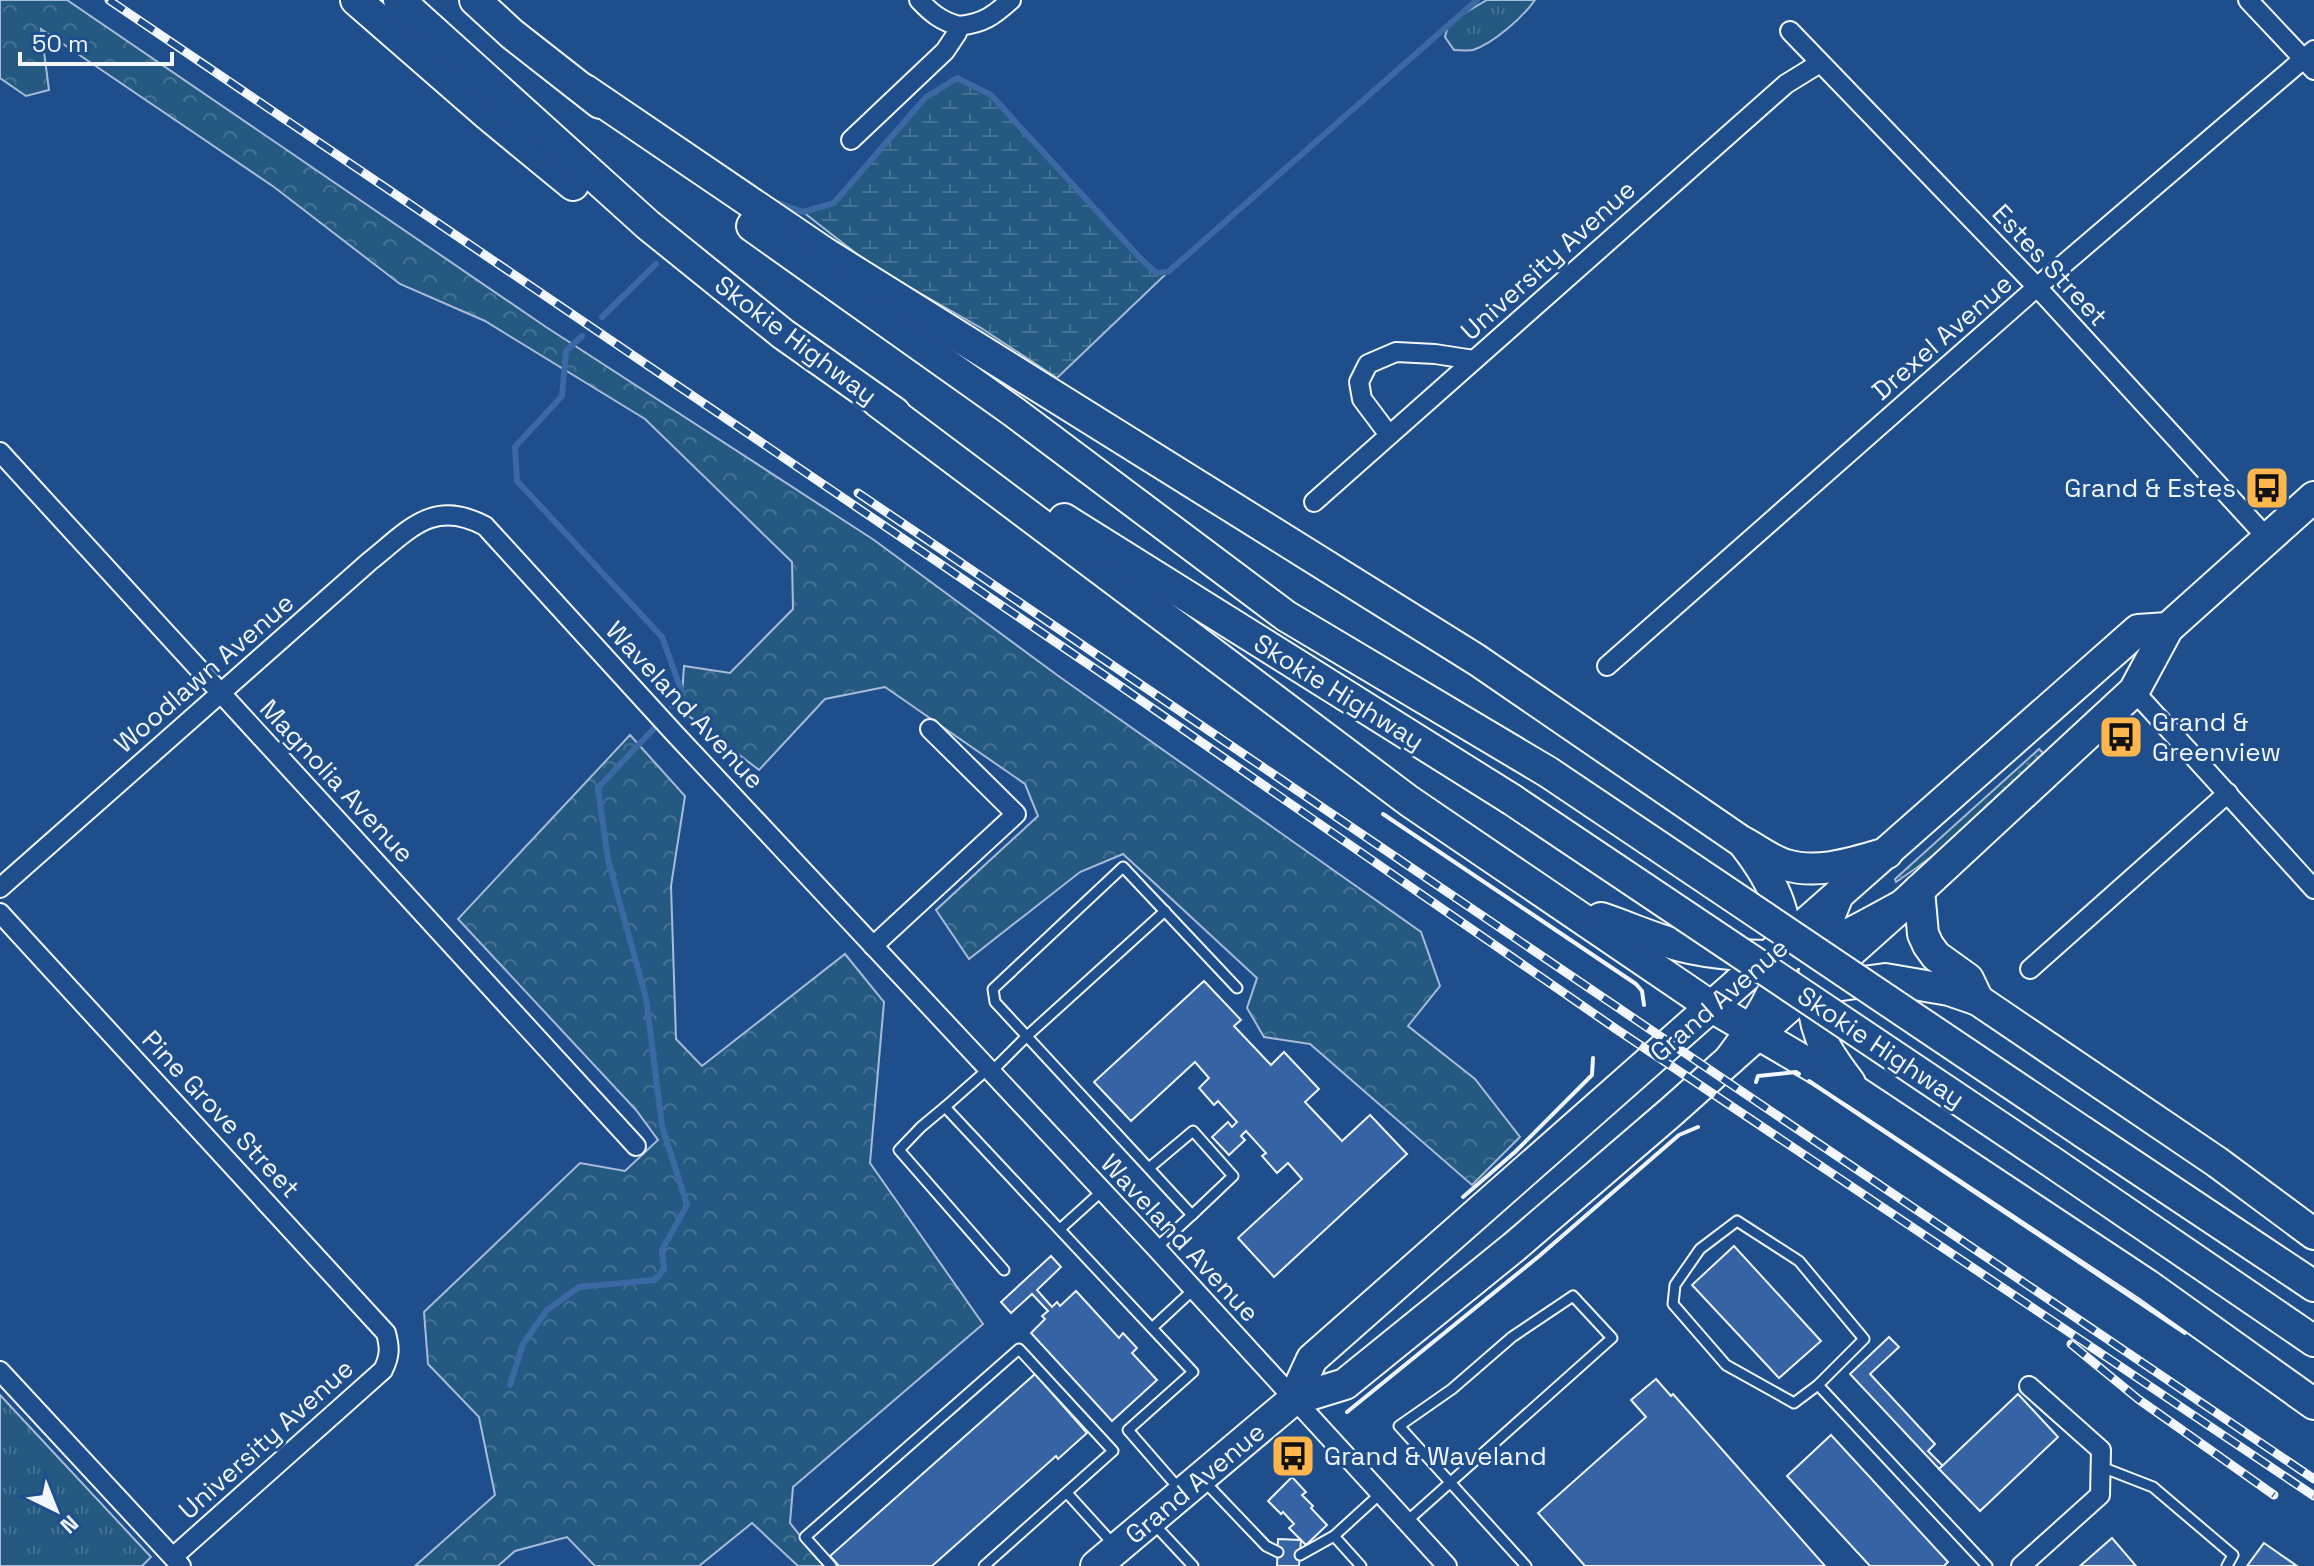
<svg xmlns="http://www.w3.org/2000/svg" width="2314" height="1566" viewBox="0 0 2314 1566" font-family="'Space Grotesk',sans-serif">
  <defs>
    <pattern id="grass-dots" width="8" height="8" patternUnits="userSpaceOnUse" patternTransform="scale(2)"><rect width="8" height="8" fill="#245a82"/><path d="M2 2h.1M6 6h.1" fill="none" stroke="#447295" stroke-width="1.8" stroke-linecap="round"/></pattern>
    <pattern id="forest-crowns" width="20" height="18" patternUnits="userSpaceOnUse" patternTransform="scale(2)"><rect width="20" height="18" fill="#245a82"/><path d="M2 6a3 3 0 1 1 6 0M12 15a3 3 0 1 1 6 0" fill="none" stroke="#447295"/></pattern>
    <pattern id="wetland-marsh" width="20" height="14" patternUnits="userSpaceOnUse" patternTransform="scale(2)"><rect width="20" height="14" fill="#245a82"/><path d="M1 5h8M5 5V1M11 12h8M15 12V8" fill="none" stroke="#447295"/></pattern>
    <pattern id="park-tufts" width="24" height="20" patternUnits="userSpaceOnUse" patternTransform="scale(2)"><rect width="24" height="20" fill="#245a82"/><path d="M3 7l-1-3M5 7V3M7 7l1-3M15 17l-1-3M17 17v-4M19 17l1-3" fill="none" stroke="#447295"/></pattern>
  </defs>
  <rect width="100%" height="100%" fill="#1f4e8c"/>
  <path fill="url(#grass-dots)" stroke="#a8bbd7" stroke-width="2" d="M 2039,749 L 2043,753 C 1997,801 1952,845 1896,882 L 1895,879 Z"/>
  <g fill="url(#forest-crowns)" stroke="#a8bbd7" stroke-width="2">
    <path d="M 0,0 L 67,0 L 546,327 L 874,540 L 1057,675 L 1421,932 L 1440,986 L 1408,1026 L 1475,1079 L 1520,1137 L 1472,1185 L 1310,1044 L 1264,1037 L 1247,1008 L 1257,978 L 1123,854 L 1080,872 L 969,959 L 936,910 L 1038,816 L 1025,784 L 885,687 L 825,699 L 759,770 L 681,710 L 684,666 L 730,673 L 793,609 L 792,562 L 645,419 L 485,321 L 400,284 L 274,187 L 41,29 L 49,90 L 26,96 L 0,78 Z"/>
    <path d="M 630,735 L 685,796 L 671,886 L 676,1039 L 702,1066 L 845,954 L 884,1002 L 870,1163 L 983,1324 L 793,1487 L 790,1523 L 824,1566 L 798,1566 L 752,1523 L 699,1566 L 595,1566 L 567,1537 L 515,1551 L 498,1566 L 415,1566 L 495,1495 L 479,1417 L 428,1364 L 424,1312 L 580,1163 L 625,1171 L 658,1140 L 636,1110 L 458,919 Z"/>
  </g>
  <path fill="url(#wetland-marsh)" stroke="#a8bbd7" stroke-width="2" d="M 957,78 L 991,95 L 1140,258 L 1156,273 L 1168,272 L 1057,378 L 981,328 L 871,265 L 803,212 L 834,203 L 925,98 Z"/>
  <g fill="url(#park-tufts)" stroke="#a8bbd7" stroke-width="2">
    <path d="M 1487,0 L 1535,0 C 1523,17 1494,43 1473,50 C 1468,51 1460,50 1454,50 L 1445,37 L 1449,22 Z"/>
    <path d="M 0,1395 L 151,1557 L 142,1566 L 0,1566 Z"/>
  </g>
  <g fill="none" stroke-linecap="round" stroke-linejoin="round">
    <g stroke="#3b69a3" stroke-width="6">
      <path d="M 770,200 L 803,212 L 834,203 L 925,98 L 957,78 L 991,95 L 1140,258 L 1156,273 L 1168,272 L 1477,0"/>
      <path d="M 602,317 L 656,264"/>
      <path d="M 582,336 L 566,351 L 562,396 L 515,447 L 517,481 L 662,637 L 682,692 L 672,706"/>
      <path d="M 510,1385 L 523,1344 L 547,1310 L 579,1287 L 655,1280 L 664,1269 L 662,1250 L 687,1205 L 662,1126 L 646,998 L 608,860 L 598,788 L 660,722"/>
    </g>
  </g>
  <g fill="#3563a3" stroke="#f2f6ff" stroke-width="2">
    <path d="M 1204,981 L 1241,1020 L 1234,1026 L 1271,1065 L 1284,1052 L 1319,1089 L 1305,1102 L 1342,1141 L 1370,1115 L 1407,1154 L 1274,1277 L 1238,1238 L 1302,1179 L 1288,1163 L 1277,1173 L 1262,1156 L 1266,1153 L 1246,1131 L 1241,1136 L 1245,1140 L 1229,1155 L 1212,1137 L 1228,1122 L 1232,1127 L 1237,1122 L 1218,1101 L 1214,1105 L 1199,1088 L 1209,1078 L 1195,1062 L 1131,1121 L 1094,1082 Z"/>
    <path d="M 1734,1246 L 1821,1341 L 1779,1378 L 1692,1285 Z"/>
    <path d="M 1051,1256 L 1061,1267 L 1037,1290 L 1052,1307 L 1057,1302 L 1060,1306 L 1076,1291 L 1119,1338 L 1123,1333 L 1137,1348 L 1132,1353 L 1157,1380 L 1112,1421 L 1031,1333 L 1045,1319 L 1042,1316 L 1048,1311 L 1032,1294 L 1011,1313 L 1001,1302 Z"/>
    <path d="M 1889,1337 L 1899,1347 L 1870,1374 L 1935,1444 L 1928,1451 L 1943,1466 L 1939,1469 L 1850,1374 Z"/>
    <path d="M 1035,1374 L 1087,1433 L 1058,1459 L 1056,1456 L 932,1566 L 839,1566 L 830,1556 Z"/>
    <path d="M 1656,1379 L 1671,1396 L 1673,1394 L 1825,1566 L 1585,1566 L 1538,1513 L 1646,1417 L 1631,1400 Z"/>
    <path d="M 2018,1394 L 2058,1437 L 1980,1511 L 1939,1469 Z"/>
    <path d="M 1831,1435 L 1948,1562 L 1944,1566 L 1870,1566 L 1787,1476 Z"/>
    <path d="M 1292,1477 L 1306,1492 L 1302,1495 L 1313,1506 L 1311,1508 L 1327,1525 L 1306,1545 L 1289,1528 L 1294,1524 L 1283,1512 L 1281,1514 L 1268,1501 Z"/>
    <path d="M 2112,1538 L 2136,1566 L 2080,1566 Z"/>
    <path d="M 1278,1539 L 1301,1540 L 1299,1566 L 1277,1566 Z"/>
    <path d="M 2264,1543 L 2297,1566 L 2247,1566 Z"/>
  </g>
  <g fill="none" stroke-linecap="round" stroke-linejoin="round">
    <g stroke="#f2f6ff" stroke-width="13">
      <g id="service">
        <path d="M 988,1069 L 945,1107 L 1193,1372 L 1128,1430 L 1181,1491"/>
        <path d="M 991,1072 L 1027,1036 L 1165,911"/>
        <path d="M 945,1107 L 921,1127 L 899,1150 L 1004,1270"/>
        <path d="M 1149,1168 L 1193,1131 L 1233,1176 L 1192,1215"/>
        <path d="M 1737,1221 L 1799,1261 L 1864,1339 L 1818,1385 L 1794,1403 L 1726,1365 L 1673,1304 L 1675,1285 L 1700,1249 Z"/>
        <path d="M 1060,1229 L 1102,1191"/>
        <path d="M 1156,1248 L 1192,1215 L 995,1002 L 993,989 L 1123,867 L 1237,988"/>
        <path d="M 1152,1328 L 1193,1290"/>
        <path d="M 1818,1385 L 1987,1566"/>
        <path d="M 2099,1466 L 2153,1487 L 2233,1555 L 2227,1566"/>
        <path d="M 1203,1480 L 1266,1546 L 1278,1552"/>
        <path d="M 1067,1493 L 1115,1546"/>
        <path d="M 1406,1522 L 1612,1338 L 1573,1296 L 1512,1337 L 1452,1389 L 1399,1426 L 1526,1566"/>
        <path d="M 1153,1523 L 1193,1566"/>
        <path d="M 1300,1555 L 1334,1536"/>
        <path d="M 831,1566 L 805,1537 L 1019,1349 L 1113,1451 L 984,1566"/>
        <path d="M 1361,1566 L 1334,1536 L 1380,1494"/>
      </g>
    </g>
    <g stroke="#f2f6ff" stroke-width="22">
      <g id="minor">
        <path d="M 919,0 C 931,13 941,21 959,26"/>
        <path d="M 2248,0 L 2314,70"/>
        <path d="M 1790,31 L 2037,287 L 2268,539"/>
        <path d="M 851,140 L 945,51 L 957,33 L 959,26 C 984,23 993,16 1011,0"/>
        <path d="M 1389,435 L 1362,399 L 1359,382 L 1368,364 L 1396,352 L 1435,354 L 1474,360"/>
        <path d="M 0,452 L 636,1146"/>
        <path d="M 1314,502 L 1786,84 L 1820,63"/>
        <path d="M 1607,666 L 2037,287 L 2314,50"/>
        <path d="M 2134,691 L 2314,889"/>
        <path d="M 0,888 L 370,561 C 409,530 433,498 485,526 L 675,734 L 1156,1248 L 1447,1566"/>
        <path d="M 0,913 L 386,1333 C 390,1348 390,1356 383,1370 L 173,1557"/>
        <path d="M 873,946 L 1016,814 L 930,729"/>
        <path d="M 2030,969 L 2228,793"/>
        <path d="M 0,1371 L 181,1566"/>
        <path d="M 2021,1566 L 2100,1495 L 2101,1450 L 2029,1386"/>
      </g>
    </g>
    <g stroke="#f2f6ff" stroke-width="34">
      <g id="primary">
        <path d="M 1293,1400 L 1312,1359 L 2138,630 L 2168,628"/>
        <path d="M 1096,1566 L 1293,1400 L 1345,1384 L 1514,1247 L 1671,1112 L 1903,905 L 2134,691 L 2168,628 L 2314,497"/>
      </g>
    </g>
    <g stroke="#f2f6ff" stroke-width="34">
      <g id="trunk">
        <path d="M 356,0 L 488,115 L 573,185"/>
        <path d="M 399,0 L 648,225 L 783,334 L 895,413"/>
        <path d="M 475,0 L 512,34 L 600,103"/>
        <path d="M 585,90 L 825,253 L 1477,660 L 1741,841 C 1755,848 1771,861 1786,865 C 1820,875 1854,862 1887,853"/>
        <path d="M 752,226 L 1014,412 L 1286,616 L 1548,772"/>
        <path d="M 878,402 L 1409,801 L 1712,1007 L 1855,1091 L 2149,1286 L 2314,1404"/>
        <path d="M 1064,519 L 1511,799"/>
        <path d="M 1919,890 L 1923,934 L 1928,945 L 1936,956 L 1968,979 L 1978,1000"/>
        <path d="M 1838,895 C 1820,937 1803,990 1820,1035 C 1826,1052 1839,1068 1850,1083"/>
        <path d="M 1601,918 C 1628,927 1654,939 1681,946 C 1708,953 1758,958 1785,955 C 1827,950 1867,924 1903,905"/>
        <path d="M 1813,989 L 1885,979 L 1949,990 L 1978,1000 L 2217,1162 L 2314,1234"/>
        <path d="M 1730,1059 C 1789,980 1811,930 1745,845"/>
        <path d="M 2083,1132 L 2314,1286"/>
        <path d="M 2049,1160 L 2314,1341"/>
      </g>
    </g>
    <use href="#service" stroke="#1f4e8c" stroke-width="9"/>
    <use href="#minor" stroke="#1f4e8c" stroke-width="18"/>
    <use href="#primary" stroke="#1f4e8c" stroke-width="30"/>
    <use href="#trunk" stroke="#1f4e8c" stroke-width="30"/>
    <g stroke="#f2f6ff" stroke-width="9">
      <g id="rail">
        <path d="M 109,0 L 1113,681 L 1616,1029 L 2314,1496"/>
        <path d="M 858,493 L 2314,1479"/>
        <path d="M 2071,1344 L 2138,1399 L 2274,1495"/>
      </g>
    </g>
    <use href="#rail" stroke="#1f4e8c" stroke-width="6" stroke-dasharray="18" stroke-linecap="butt"/>
    <g stroke="#f2f6ff" stroke-width="34" stroke-linecap="butt">
      <g id="trunk-bridge">
        <path d="M 1548,772 L 2083,1132"/>
        <path d="M 1511,799 L 2049,1160"/>
      </g>
    </g>
    <use href="#trunk-bridge" stroke="#1f4e8c" stroke-width="30"/>
    <g stroke="#f2f6ff" stroke-width="4">
      <path d="M 1383,814 L 1636,984 L 1642,991 L 1644,1005"/>
      <path d="M 1809,1081 L 2185,1333"/>
      <path d="M 1756,1082 L 1758,1076 L 1796,1072 L 1799,1074"/>
      <path d="M 1463,1197 L 1515,1152 L 1592,1075 L 1593,1058"/>
      <path d="M 1347,1412 L 1538,1257 L 1679,1135 L 1698,1127"/>
    </g>
  </g>
  <defs>
    <g id="bus-square" transform="scale(2.3)"><rect x="-9" y="-9" width="18" height="18" rx="4" fill="#ffb74d" stroke="#1f4e8c"/><path d="M-5-6H5V4H4V6H2V4H-2V6H-4V4H-5ZM-3.5-4V0h7V-4ZM-3.5 1.2v1.5H-2V1.2ZM2 1.2v1.5H3.5V1.2Z" fill="#111"/></g>
  </defs>
  <g fill-rule="evenodd">
    <use href="#bus-square" x="2267" y="488"/>
    <use href="#bus-square" x="2121" y="737"/>
    <use href="#bus-square" x="1293" y="1456"/>
  </g>
  <g text-anchor="middle" stroke-width="6" stroke-linejoin="round" paint-order="stroke">
    <g font-size="26" fill="#f2f6ff" stroke="#1f4e8c">
      <text transform="translate(1548 260) rotate(-42)" y="9">University Avenue</text>
      <text transform="translate(2050 265) rotate(47)" y="9">Estes Street</text>
      <text transform="translate(1942 337) rotate(-41)" y="9">Drexel Avenue</text>
      <text transform="translate(796 340) rotate(37)" y="9">Skokie Highway</text>
      <text transform="translate(204 673) rotate(-41)" y="9">Woodlawn Avenue</text>
      <text transform="translate(1339 692) rotate(32)" y="9">Skokie Highway</text>
      <text transform="translate(685 705) rotate(47)" y="9">Waveland Avenue</text>
      <text transform="translate(337 781) rotate(47)" y="9">Magnolia Avenue</text>
      <text transform="translate(1719 1000) rotate(-41)" y="9">Grand Avenue</text>
      <text transform="translate(1881 1047) rotate(34)" y="9">Skokie Highway</text>
      <text transform="translate(221 1114) rotate(47)" y="9">Pine Grove Street</text>
      <text transform="translate(1180 1238) rotate(47)" y="9">Waveland Avenue</text>
      <text transform="translate(266 1439) rotate(-42)" y="9">University Avenue</text>
      <text transform="translate(1195 1483) rotate(-40)" y="9">Grand Avenue</text>
    </g>
    <g font-size="26" fill="#f2f6ff" stroke="#1f4e8c" text-anchor="start">
      <text x="2236" y="497" text-anchor="end">Grand &amp; Estes</text>
      <text x="2152" y="731">Grand &amp;<tspan x="2152" dy="30">Greenview</tspan></text>
      <text x="1324" y="1465">Grand &amp; Waveland</text>
    </g>
  </g>
  <g transform="translate(56 1510) rotate(137)" stroke="#1f4e8c" stroke-width="6" paint-order="stroke">
  <path d="M0-6L14 30L0 20L-14 30Z" fill="#f2f6ff"/>
  <text y="-12" font-size="22" font-weight="bold" text-anchor="middle" fill="#f2f6ff">N</text>
  </g>
  <path d="M20 52v12h152v-12" fill="none" stroke="#f2f6ff" stroke-width="4"/>
  <text x="32" y="52" font-size="24" fill="#f2f6ff" stroke="#1f4e8c" stroke-width="6" paint-order="stroke">50 m</text>
</svg>
